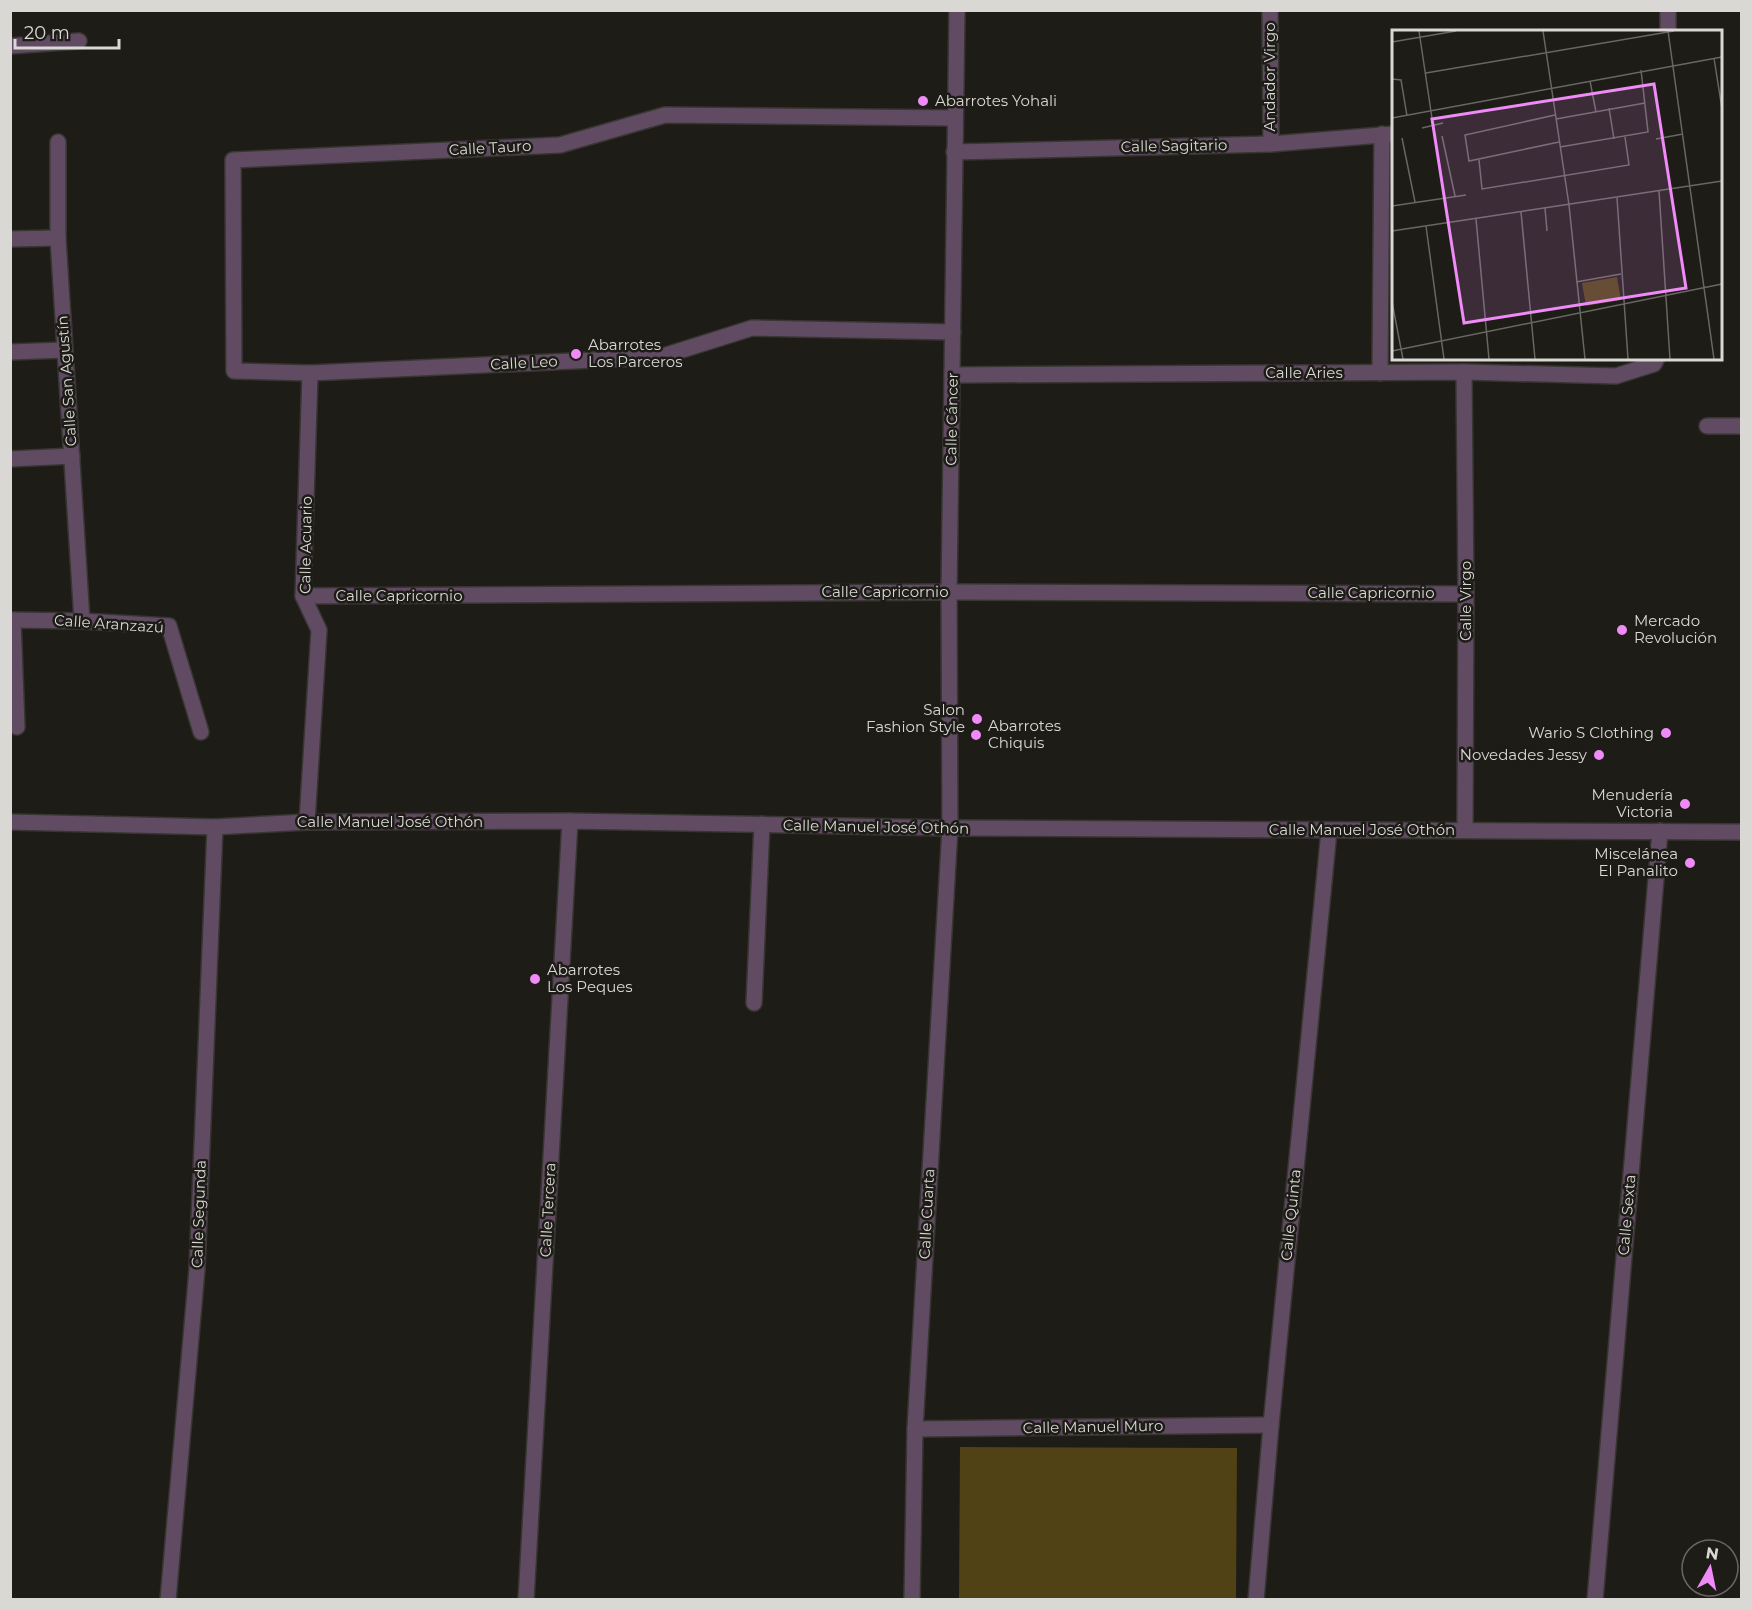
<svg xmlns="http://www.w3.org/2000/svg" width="1752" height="1610" viewBox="0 0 1752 1610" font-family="Montserrat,sans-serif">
  <rect width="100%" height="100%" fill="#1d1c17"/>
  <path fill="#504214" d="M 960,1447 L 1237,1448 L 1236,1599 L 959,1599 Z"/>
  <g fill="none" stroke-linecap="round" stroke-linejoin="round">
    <g stroke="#373632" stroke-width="18">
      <g id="minor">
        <path d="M 1270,10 L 1271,144"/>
        <path d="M 1668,32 L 1668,10"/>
        <path d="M 10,46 L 79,41"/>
        <path d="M 58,142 L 58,238 L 82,621"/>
        <path d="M 954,152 L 1271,144 L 1394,134"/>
        <path d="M 10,239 L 58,238"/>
        <path d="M 953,332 L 752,328 L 660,357 L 310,373 L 234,371 L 233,160 L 560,145 L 665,115 L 954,118"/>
        <path d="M 10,352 L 65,350"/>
        <path d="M 1464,372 L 1466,594 L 1465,829"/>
        <path d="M 1380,373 L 1382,134"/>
        <path d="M 952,375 L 1464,372 L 1616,376 L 1654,364 L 1657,358"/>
        <path d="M 1707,426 L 1742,426"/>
        <path d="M 10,459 L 72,456"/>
        <path d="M 303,596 L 949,592 L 1466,594"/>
        <path d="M 10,620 L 82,621 L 169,626 L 201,732"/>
        <path d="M 13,620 L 17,727"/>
        <path d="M 10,822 L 215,827 L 307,822 L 570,821 L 950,828 L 1742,832"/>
        <path d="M 307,822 L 319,630 L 303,596 L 310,373"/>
        <path d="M 754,1003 L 762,824"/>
        <path d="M 915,1429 L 1271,1425"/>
        <path d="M 168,1600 L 197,1269 L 215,827"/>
        <path d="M 526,1600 L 570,821"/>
        <path d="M 912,1600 L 915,1429 L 950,828 L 949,592 L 957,10"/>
        <path d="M 1256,1600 L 1271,1425 L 1329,831"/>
        <path d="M 1595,1600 L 1660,831"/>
      </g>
    </g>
    <use href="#minor" stroke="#604b62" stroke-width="15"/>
  </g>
  <g fill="#ef8bf7" stroke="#1d1c17" stroke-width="2">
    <circle cx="923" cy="101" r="6"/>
    <circle cx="576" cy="354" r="6"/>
    <circle cx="1622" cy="630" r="6"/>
    <circle cx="977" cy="719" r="6"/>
    <circle cx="1666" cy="733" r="6"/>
    <circle cx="976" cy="735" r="6"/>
    <circle cx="1599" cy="755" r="6"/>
    <circle cx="1685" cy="804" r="6"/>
    <circle cx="1690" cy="863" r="6"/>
    <circle cx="535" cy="979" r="6"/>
  </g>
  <g text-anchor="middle" stroke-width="5" stroke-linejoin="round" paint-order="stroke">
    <g font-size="15" fill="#d9d8d5" stroke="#1d1c17">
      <text transform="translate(1270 77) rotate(-90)" y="5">Andador Virgo</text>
      <text transform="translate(1174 146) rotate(-1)" y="5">Calle Sagitario</text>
      <text transform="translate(490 148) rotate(-3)" y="5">Calle Tauro</text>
      <text transform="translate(524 363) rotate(-3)" y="5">Calle Leo</text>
      <text x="1304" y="378">Calle Aries</text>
      <text transform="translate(67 381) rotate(-94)" y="5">Calle San Agustín</text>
      <text transform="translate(952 419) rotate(-89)" y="5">Calle Cáncer</text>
      <text transform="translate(306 545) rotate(-89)" y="5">Calle Acuario</text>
      <text x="885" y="597">Calle Capricornio</text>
      <text x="1371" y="598">Calle Capricornio</text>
      <text x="399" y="601">Calle Capricornio</text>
      <text transform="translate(1466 601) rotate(-90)" y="5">Calle Virgo</text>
      <text transform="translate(109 624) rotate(4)" y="5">Calle Aranzazú</text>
      <text x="390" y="827">Calle Manuel José Othón</text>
      <text transform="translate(876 827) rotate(1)" y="5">Calle Manuel José Othón</text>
      <text x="1362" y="835">Calle Manuel José Othón</text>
      <text transform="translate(548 1210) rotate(-87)" y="5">Calle Tercera</text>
      <text transform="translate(199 1214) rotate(-88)" y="5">Calle Segunda</text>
      <text transform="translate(927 1214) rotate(-87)" y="5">Calle Cuarta</text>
      <text transform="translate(1291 1215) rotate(-84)" y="5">Calle Quinta</text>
      <text transform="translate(1627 1215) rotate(-85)" y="5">Calle Sexta</text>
      <text transform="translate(1093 1427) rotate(-1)" y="5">Calle Manuel Muro</text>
    </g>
    <g font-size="15" fill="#d9d8d5" stroke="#1d1c17" text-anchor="start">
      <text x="935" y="106">Abarrotes Yohali</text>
      <text x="588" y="350">Abarrotes<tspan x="588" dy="17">Los Parceros</tspan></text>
      <text x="1634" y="626">Mercado<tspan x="1634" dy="17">Revolución</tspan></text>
      <text x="965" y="715" text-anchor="end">Salon<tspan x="965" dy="17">Fashion Style</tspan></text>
      <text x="988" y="731">Abarrotes<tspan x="988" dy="17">Chiquis</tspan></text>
      <text x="1654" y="738" text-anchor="end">Wario S Clothing</text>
      <text x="1587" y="760" text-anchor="end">Novedades Jessy</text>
      <text x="1673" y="800" text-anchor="end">Menudería<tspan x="1673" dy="17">Victoria</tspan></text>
      <text x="1678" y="859" text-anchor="end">Miscelánea<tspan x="1678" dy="17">El Panalito</tspan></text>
      <text x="547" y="975">Abarrotes<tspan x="547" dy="17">Los Peques</tspan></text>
    </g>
  </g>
  <g transform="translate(1392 30)">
    <rect width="330" height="330" fill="#1d1c17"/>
    <path d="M 225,247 L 229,270 L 194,276 L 190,253 Z" fill="#504214"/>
    <path fill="none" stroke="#686763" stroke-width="1.5" d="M 27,1 L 41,95M 151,1 L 177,175 L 193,329M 276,1 L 322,329M 0,12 L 64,1M 322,28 L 330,79M 34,43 L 282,1M 0,49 L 9,50 L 15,86M 198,51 L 204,82M 217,78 L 222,109M 163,85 L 73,105 L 77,131 L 167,112M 0,88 L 330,27M 164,89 L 253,73M 30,98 L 51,93M 50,106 L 63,166M 10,108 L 23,172M 264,109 L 291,104M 168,117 L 256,102 L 249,40M 87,130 L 90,159 L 237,135 L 233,107M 267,161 L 278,329M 225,168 L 236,329M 0,176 L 74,165M 153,178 L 155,201M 129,182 L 143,329M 84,189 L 97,329M 34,196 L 52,329M 0,201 L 330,151M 184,252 L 229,244M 0,272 L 11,329M 0,321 L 330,254"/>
    <path fill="#ef8bf7" fill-opacity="0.15" stroke="#ef8bf7" stroke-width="3" d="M 262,54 L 294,258 L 72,293 L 40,89 Z"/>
    <rect width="330" height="330" fill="none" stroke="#d9d8d5" stroke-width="3"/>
  </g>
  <rect width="1752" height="1610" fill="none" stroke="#d9d8d5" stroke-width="24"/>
  <g transform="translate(1710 1568) rotate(9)"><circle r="28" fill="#1d1c17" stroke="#686763" stroke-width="1.5"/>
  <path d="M0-4.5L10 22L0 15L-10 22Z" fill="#ef8bf7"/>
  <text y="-9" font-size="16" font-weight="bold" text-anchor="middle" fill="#d9d8d5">N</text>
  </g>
  <path d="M15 39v9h104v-9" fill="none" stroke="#d9d8d5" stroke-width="3"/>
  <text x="24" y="39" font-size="18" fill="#d9d8d5" stroke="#1d1c17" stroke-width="4.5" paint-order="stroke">20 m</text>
</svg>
